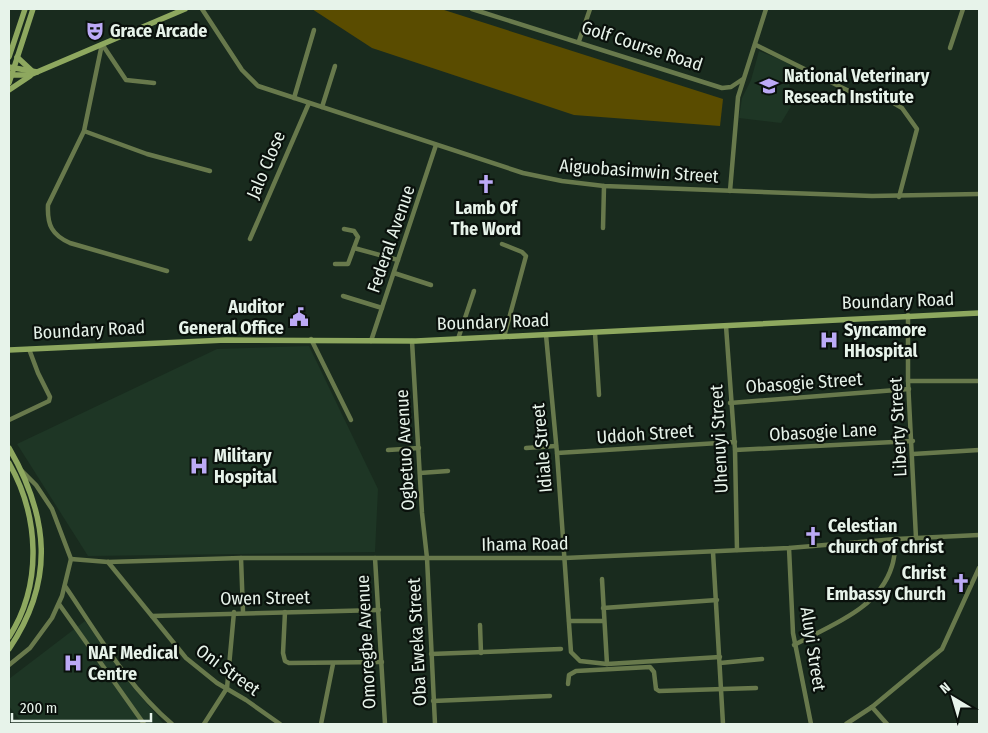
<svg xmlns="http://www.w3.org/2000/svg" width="988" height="733" viewBox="0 0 988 733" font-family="'Fira Sans Condensed',sans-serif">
  <rect width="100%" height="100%" fill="#192b1e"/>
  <g fill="#1e3625">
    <path d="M 759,51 L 787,62 L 790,65 L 788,79 L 793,103 L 781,123 L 739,118 L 742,98 L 751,80 Z"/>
    <path d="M 309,346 L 378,489 L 375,552 L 88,556 L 17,444 L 217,349 Z"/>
    <path d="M 85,621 L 128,681 L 164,724 L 23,724 L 9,706 L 9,679 Z"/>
  </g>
  <path fill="#5a4c00" d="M 312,9 L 441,9 L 723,99 L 720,126 L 574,115 L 372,48 Z"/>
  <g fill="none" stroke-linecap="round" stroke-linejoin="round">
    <g stroke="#68794c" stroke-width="4.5">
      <path d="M 202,9 L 242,70 L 258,86 L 523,173 L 562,181 L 604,186 L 872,196 L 979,194"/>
      <path d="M 472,9 L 722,88 L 731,87 L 743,79"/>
      <path d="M 579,41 L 590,9"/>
      <path d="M 756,45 L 853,93"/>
      <path d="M 950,48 L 963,9"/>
      <path d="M 154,83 L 126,80 L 102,44 L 84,131 L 48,205 C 47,225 52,235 70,243 L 167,271"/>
      <path d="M 294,98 L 314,30"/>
      <path d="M 887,99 L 902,108 L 917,129 L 899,197"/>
      <path d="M 322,107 L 335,66"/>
      <path d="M 84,131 L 147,154 L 210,171"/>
      <path d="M 730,191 L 738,97 L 766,9"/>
      <path d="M 603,228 L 604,186"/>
      <path d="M 250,239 L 309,103"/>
      <path d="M 502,244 L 522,252 L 526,256 L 504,337"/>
      <path d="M 354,248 L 398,260"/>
      <path d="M 335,264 L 348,264 L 358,237 L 354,231 L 344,229"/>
      <path d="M 394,273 L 431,285"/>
      <path d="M 343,296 L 382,308"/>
      <path d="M 908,315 L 908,381 L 916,538"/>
      <path d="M 726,326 L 735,450 L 737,550"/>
      <path d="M 595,333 L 599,395"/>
      <path d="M 546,335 L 557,453 L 571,652 L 580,661 L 607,664"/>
      <path d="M 311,339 L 351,420"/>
      <path d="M 458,339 L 474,291"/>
      <path d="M 371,341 L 436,145"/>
      <path d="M 412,341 L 422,513 L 427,558 L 435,724"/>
      <path d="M 908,381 L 979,381"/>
      <path d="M 730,403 L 909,389"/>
      <path d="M 9,420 L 49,401 L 50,397 L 38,373 L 29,349"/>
      <path d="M 526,448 L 556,446"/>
      <path d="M 388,450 L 419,448"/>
      <path d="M 735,450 L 913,441"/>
      <path d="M 557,453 L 735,442"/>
      <path d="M 913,454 L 979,450"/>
      <path d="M 420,473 L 448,471"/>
      <path d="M 789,548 L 793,633 L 811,724"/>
      <path d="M 713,552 L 723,724"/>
      <path d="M 241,558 L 243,612"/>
      <path d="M 375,558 L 385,724"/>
      <path d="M 71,559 L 108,562 L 241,558 L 565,558 L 789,548 L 896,539 L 979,535"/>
      <path d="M 108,562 L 186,658 L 217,683 L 246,700 L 280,724"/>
      <path d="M 602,579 L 607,664 L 720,657"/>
      <path d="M 65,586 C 97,633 128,687 172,724"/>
      <path d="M 59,604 L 144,724"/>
      <path d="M 603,608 L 717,600"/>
      <path d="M 285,612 L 283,653 L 285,661 L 289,663 L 382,662"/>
      <path d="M 152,616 L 379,610"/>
      <path d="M 569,621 L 603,621"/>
      <path d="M 480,625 L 481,653"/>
      <path d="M 794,645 C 831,625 879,609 892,566 C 895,557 895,548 896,539"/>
      <path d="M 431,654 L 561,649"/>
      <path d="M 720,663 L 762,659"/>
      <path d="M 9,665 L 30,648 L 52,618 L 62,596 L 71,559 L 52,509 L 36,485 L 22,471"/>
      <path d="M 568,684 L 569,675 L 576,671 L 650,667 L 654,672 L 656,689 L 659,691 L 756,688"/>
      <path d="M 433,701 L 550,696"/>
      <path d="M 872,707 L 887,724"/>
      <path d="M 204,724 L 227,688 L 234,612"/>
      <path d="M 321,724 L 333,664"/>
      <path d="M 846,724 L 872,707 L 942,649 L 979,568"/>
    </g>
    <g stroke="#8ea85f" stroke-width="5.5">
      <path d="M 9,57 L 25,9"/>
      <path d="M 17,57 L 31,70"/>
      <path d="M 9,67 L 37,72"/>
      <path d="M 9,75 L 30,75 L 185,9"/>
      <path d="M 9,83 L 33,9"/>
      <path d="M 9,90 L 30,76"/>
      <path d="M 9,350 L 226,340 L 416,341 L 979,313"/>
      <path d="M 9,448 C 49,517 55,581 9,649"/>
      <path d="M 9,463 C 39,516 43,584 9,637"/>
    </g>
  </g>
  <defs>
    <g id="theatre-bare" transform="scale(1.5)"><path d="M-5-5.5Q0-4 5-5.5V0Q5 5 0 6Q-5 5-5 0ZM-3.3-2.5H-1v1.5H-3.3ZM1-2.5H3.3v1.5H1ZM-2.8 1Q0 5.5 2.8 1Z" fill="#bcaaf6" stroke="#0a110c" stroke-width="2.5" paint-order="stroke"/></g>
    <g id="university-bare" transform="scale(1.5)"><path d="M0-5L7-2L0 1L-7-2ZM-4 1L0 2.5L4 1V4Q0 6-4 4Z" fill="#bcaaf6" stroke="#0a110c" stroke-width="2.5" paint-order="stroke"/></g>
    <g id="church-bare" transform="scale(1.5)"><path d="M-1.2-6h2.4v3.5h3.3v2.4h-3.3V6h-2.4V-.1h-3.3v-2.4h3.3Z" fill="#bcaaf6" stroke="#0a110c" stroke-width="2.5" paint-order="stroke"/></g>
    <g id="civic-bare" transform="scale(1.5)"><path d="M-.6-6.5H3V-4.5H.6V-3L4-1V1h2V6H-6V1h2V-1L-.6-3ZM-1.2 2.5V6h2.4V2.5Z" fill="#bcaaf6" stroke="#0a110c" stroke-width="2.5" paint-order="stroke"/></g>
    <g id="hospital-bare" transform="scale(1.5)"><path d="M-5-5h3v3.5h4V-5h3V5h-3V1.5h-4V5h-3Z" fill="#bcaaf6" stroke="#0a110c" stroke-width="2.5" paint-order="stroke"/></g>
  </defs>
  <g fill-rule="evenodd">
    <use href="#theatre-bare" x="95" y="31"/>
    <use href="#university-bare" x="769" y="86"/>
    <use href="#church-bare" x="486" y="184"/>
    <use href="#civic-bare" x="299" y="317"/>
    <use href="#hospital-bare" x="829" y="340"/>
    <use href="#hospital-bare" x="199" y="466"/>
    <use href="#church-bare" x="813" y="536"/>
    <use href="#church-bare" x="961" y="583"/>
    <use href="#hospital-bare" x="73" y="663"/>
  </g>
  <g text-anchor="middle" stroke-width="4.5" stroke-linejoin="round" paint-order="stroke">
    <g font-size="18" font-weight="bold" fill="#e7f3ea" stroke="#0a110c" text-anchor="start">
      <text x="110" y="37">Grace Arcade</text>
      <text x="784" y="82">National Veterinary<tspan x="784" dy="21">Reseach Institute</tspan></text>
      <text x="486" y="214" text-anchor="middle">Lamb Of<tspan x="486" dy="21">The Word</tspan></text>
      <text x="284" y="313" text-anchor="end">Auditor<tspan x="284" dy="21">General Office</tspan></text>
      <text x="844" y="336">Syncamore<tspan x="844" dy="21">HHospital</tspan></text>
      <text x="214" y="462">Military<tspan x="214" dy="21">Hospital</tspan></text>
      <text x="828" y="532">Celestian<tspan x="828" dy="21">church of christ</tspan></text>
      <text x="946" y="579" text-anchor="end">Christ<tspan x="946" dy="21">Embassy Church</tspan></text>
      <text x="88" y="659">NAF Medical<tspan x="88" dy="21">Centre</tspan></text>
    </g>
    <g font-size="18" fill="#e7f3ea" stroke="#0a110c">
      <text transform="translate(642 46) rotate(18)" y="6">Golf Course Road</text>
      <text transform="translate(266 165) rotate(-67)" y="6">Jalo Close</text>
      <text transform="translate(639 171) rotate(4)" y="6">Aiguobasimwin Street</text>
      <text transform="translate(391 239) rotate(-71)" y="6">Federal Avenue</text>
      <text transform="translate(898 301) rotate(-2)" y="6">Boundary Road</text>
      <text transform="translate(493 322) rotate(-2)" y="6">Boundary Road</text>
      <text transform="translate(89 330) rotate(-3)" y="6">Boundary Road</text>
      <text transform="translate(804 383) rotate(-4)" y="6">Obasogie Street</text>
      <text transform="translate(898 427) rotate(-93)" y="6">Liberty Street</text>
      <text transform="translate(823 432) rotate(-3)" y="6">Obasogie Lane</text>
      <text transform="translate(645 434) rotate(-4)" y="6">Uddoh Street</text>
      <text transform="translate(719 439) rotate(-93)" y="6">Uhenuyi Street</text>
      <text transform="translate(542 448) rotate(-95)" y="6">Idiale Street</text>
      <text transform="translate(405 450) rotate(-93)" y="6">Ogbetuo Avenue</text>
      <text transform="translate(525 544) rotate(-1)" y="6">Ihama Road</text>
      <text transform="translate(265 598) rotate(-1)" y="6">Owen Street</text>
      <text transform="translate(366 642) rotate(-93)" y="6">Omoregbe Avenue</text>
      <text transform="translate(417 642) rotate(-93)" y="6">Oba Eweka Street</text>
      <text transform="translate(813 649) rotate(81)" y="6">Aluyi Street</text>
      <text transform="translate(228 670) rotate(36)" y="6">Oni Street</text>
    </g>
  </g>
  <rect width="988" height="733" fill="none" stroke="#e7f3ea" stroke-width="20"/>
  <g transform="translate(953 698) rotate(322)" stroke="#0a110c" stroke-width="4" paint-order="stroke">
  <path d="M0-4L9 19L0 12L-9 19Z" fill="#e7f3ea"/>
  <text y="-8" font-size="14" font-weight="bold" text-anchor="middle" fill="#e7f3ea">N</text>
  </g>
  <path d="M12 713v8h139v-8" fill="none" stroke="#e7f3ea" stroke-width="2.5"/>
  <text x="20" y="713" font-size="15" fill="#e7f3ea" stroke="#0a110c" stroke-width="4" paint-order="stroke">200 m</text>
</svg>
